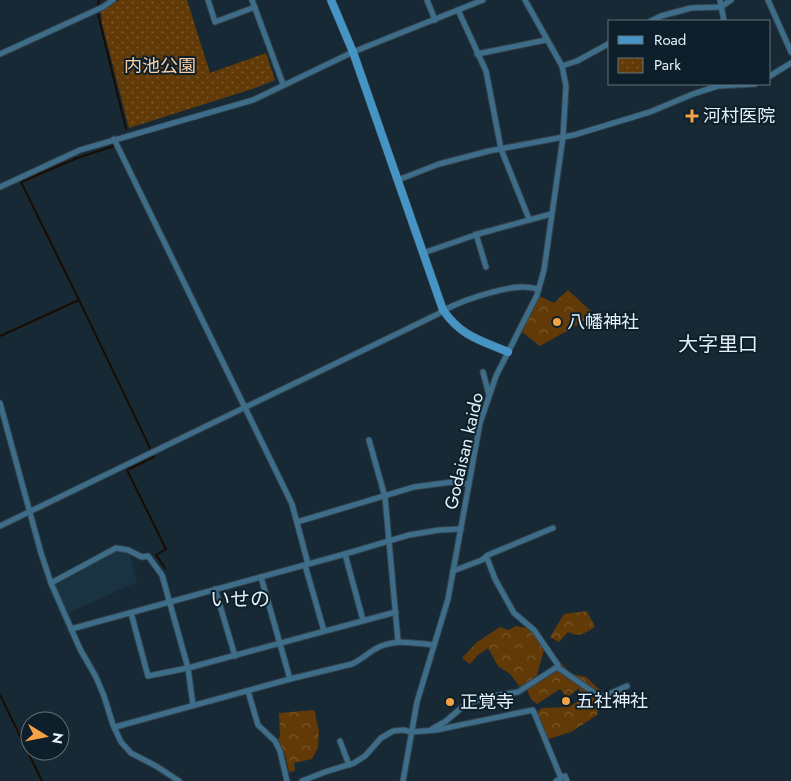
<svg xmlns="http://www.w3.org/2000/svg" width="791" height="781" viewBox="0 0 791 781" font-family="Jost,'Noto Sans JP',sans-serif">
  <defs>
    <pattern id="forest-crowns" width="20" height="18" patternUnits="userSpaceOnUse" patternTransform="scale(1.25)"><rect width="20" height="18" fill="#623a07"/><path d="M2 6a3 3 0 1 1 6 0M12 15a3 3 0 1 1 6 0" fill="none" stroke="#78572c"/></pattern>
    <pattern id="park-dots" width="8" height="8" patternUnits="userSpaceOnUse" patternTransform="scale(1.25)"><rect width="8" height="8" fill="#623a07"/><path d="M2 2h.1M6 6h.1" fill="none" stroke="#78572c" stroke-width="1.8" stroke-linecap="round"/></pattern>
  </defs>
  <rect width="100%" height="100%" fill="#172935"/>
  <path fill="#1a3343" d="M 115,551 L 125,552 L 130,555 L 137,582 L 79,608 L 68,615 L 54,586 L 55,582 Z"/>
  <g fill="url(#forest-crowns)">
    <path d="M 568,290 L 595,315 L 540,346 L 522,332 L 539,296 L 554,303 Z"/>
    <path d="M 587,611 L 595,627 C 584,633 580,638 568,632 L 559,642 L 550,637 L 564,614 Z"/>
    <path d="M 516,626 L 527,628 L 540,640 L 544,650 L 537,675 L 521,688 L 510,674 L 498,666 L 488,648 L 477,656 L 470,664 L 462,658 L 477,642 L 500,627 L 508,630 Z"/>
    <path d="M 560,662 L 571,674 L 586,677 L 602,692 L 597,715 L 571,732 L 545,740 L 537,712 L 542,708 L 569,707 L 581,699 L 579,688 L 567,698 L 560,689 L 537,704 L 531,699 L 527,690 Z"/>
    <path d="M 314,710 L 319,730 L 318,748 L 312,759 L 294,763 L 295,771 L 289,772 L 285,754 L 277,742 L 280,736 L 279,713 Z"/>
  </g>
  <path fill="url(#park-dots)" d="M 119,0 L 187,0 L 210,73 L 266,53 L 275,80 L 258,87 L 129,128 L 102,23 L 101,12 Z"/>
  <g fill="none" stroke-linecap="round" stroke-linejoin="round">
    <g stroke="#1a0c00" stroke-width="2">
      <path d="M 98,6 L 99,0"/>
      <path d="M 98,14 L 126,129"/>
      <path d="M 79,300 L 150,448"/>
      <path d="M 0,336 L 79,300 L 21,182 L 77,158 L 114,146"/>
      <path d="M 154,457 L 127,470 L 166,549 L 156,555 L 165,568"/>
      <path d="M 0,695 L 42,781"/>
    </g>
    <g stroke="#344550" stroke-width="7">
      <g id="street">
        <path d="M 208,0 L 215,22 L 255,7"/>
        <path d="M 252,0 L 283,84"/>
        <path d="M 427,0 L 435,20"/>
        <path d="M 720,0 L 724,21"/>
        <path d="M 768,0 L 791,52"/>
        <path d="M 458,10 L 486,71 L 501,149 L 529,219"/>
        <path d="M 651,21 L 661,16 L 691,8 L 721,7 L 731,0"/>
        <path d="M 0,54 L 103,7 L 113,0"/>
        <path d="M 477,54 L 546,40"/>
        <path d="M 562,66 L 577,61 L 610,43"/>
        <path d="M 770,76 L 791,63"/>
        <path d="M 114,139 L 292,504 L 308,564"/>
        <path d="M 398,180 L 439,164 L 489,151 L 574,135 L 650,112 L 693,94 L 718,86 L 755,84"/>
        <path d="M 0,187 L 80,150 L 253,100 L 353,52 L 483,0"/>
        <path d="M 476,234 L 486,267"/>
        <path d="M 423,253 L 478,234 L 551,214"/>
        <path d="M 483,372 L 489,395"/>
        <path d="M 0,403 L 41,553 L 51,583 L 80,649 L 96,677 L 104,696 L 113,725 L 121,742 L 131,753 L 156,766 L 179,781"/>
        <path d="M 369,440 L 385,497 L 398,641"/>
        <path d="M 297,522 L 414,487 L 452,482 L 469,484"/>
        <path d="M 0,526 L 438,314 C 455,302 502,287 523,287 C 528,287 533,288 538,289"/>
        <path d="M 345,554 L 363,620"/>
        <path d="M 487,558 L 495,579 L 514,613 L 534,630 L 558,665 L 557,667 L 599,696 L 602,697 L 627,686"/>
        <path d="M 305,565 L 324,631"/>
        <path d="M 453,571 L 482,560 L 488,555 L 553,528"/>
        <path d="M 261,577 L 290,679"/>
        <path d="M 51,583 L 116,548 L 128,550 L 142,557 L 148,556 L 162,575 L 188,668 L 193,705"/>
        <path d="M 215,589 L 235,656"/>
        <path d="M 131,613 L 148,676 L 188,668 L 396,612"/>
        <path d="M 71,629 L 345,554 L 409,535 L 439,530 L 461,529"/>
        <path d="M 248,691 L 258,725 L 275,741 L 280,751 L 287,781"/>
        <path d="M 115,727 L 290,679 L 352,664 C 361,660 367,654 375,649 C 394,638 413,643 434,645"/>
        <path d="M 432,729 L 446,721 L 466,704 L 488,697 L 518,692 L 557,667"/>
        <path d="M 340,741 L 349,765"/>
        <path d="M 302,781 L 325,772 L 354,763 L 365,756 L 381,738 L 393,731 L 404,730 L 411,732 L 436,730 L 533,710 L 561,778"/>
        <path d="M 403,781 L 417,702 L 448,599 L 480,423 L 496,376 L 537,295 L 544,270 L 563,137 L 566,86 L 562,66 L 525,0"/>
        <path d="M 556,781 L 565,776 L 567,781"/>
      </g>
    </g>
    <g stroke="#344550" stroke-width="9">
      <path id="secondary" d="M 331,0 L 353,52 L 443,310 C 462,337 480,340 508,352"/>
    </g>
    <use href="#street" stroke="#3e6d8a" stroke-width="5"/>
    <use href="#secondary" stroke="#4694c3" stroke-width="8"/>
  </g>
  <g fill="#f5a246" stroke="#0d1f2a" stroke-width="2">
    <path d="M689.5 108.5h5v5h5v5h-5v5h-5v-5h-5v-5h5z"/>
    <circle cx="557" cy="322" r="5"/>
    <circle cx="566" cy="701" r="5"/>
    <circle cx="450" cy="702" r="5"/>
  </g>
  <g text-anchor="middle" stroke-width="4" stroke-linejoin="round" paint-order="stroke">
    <g font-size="18" fill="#fbcfa5" stroke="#0d1f2a">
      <text x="160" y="72">内池公園</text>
    </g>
    <g font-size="18" fill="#e5f1f9" stroke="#0d1f2a" text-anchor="start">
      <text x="703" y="122">河村医院</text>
      <text x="567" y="328">八幡神社</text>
      <text x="576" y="707">五社神社</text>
      <text x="460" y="708">正覚寺</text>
    </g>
    <g font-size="18" fill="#e5f1f9" stroke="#0d1f2a">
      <text transform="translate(464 451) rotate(-77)" y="6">Godaisan kaido</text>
    </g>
    <g font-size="20" fill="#e5f1f9" stroke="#0d1f2a">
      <text x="718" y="351">大字里口</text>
      <text x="240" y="606">いせの</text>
    </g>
  </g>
  <rect x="608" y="20" width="162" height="65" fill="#0d1f2a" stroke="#63737d"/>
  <rect x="618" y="36" width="25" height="8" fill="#4694c3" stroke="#63737d"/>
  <text x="654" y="45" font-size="15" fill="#e5f1f9">Road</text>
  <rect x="618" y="58" width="25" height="15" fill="url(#park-dots)" stroke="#63737d"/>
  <text x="654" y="70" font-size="15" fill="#e5f1f9">Park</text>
  <g transform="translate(45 736) rotate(100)"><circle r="24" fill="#0d1f2a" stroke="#63737d"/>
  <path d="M0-4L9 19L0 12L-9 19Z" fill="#f5a246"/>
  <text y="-8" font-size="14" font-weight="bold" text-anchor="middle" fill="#e5f1f9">N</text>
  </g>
</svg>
